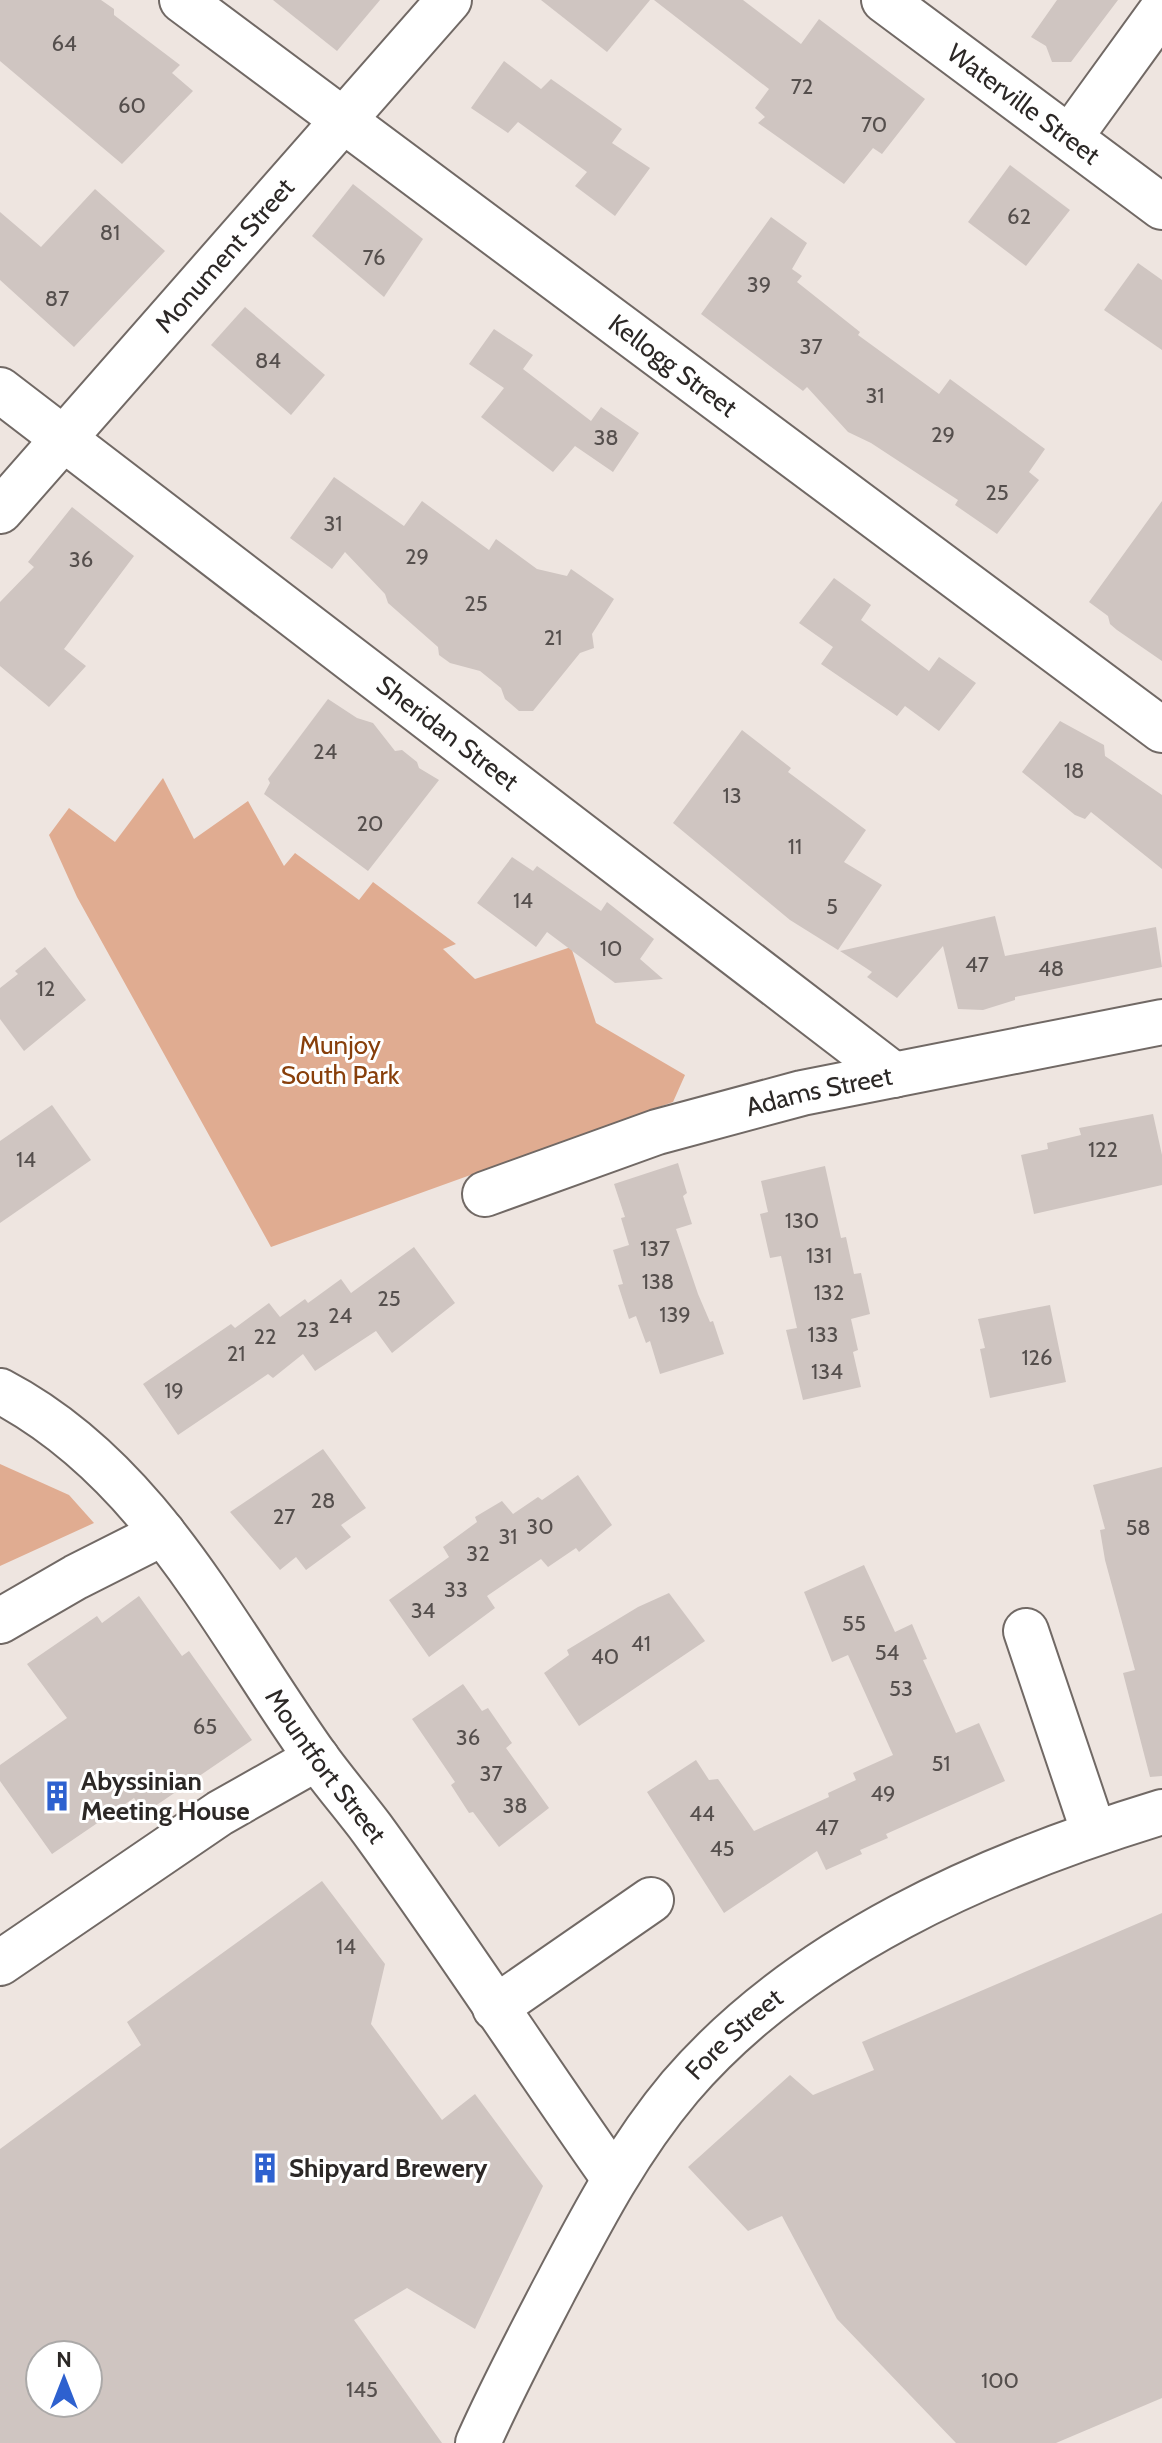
<svg xmlns="http://www.w3.org/2000/svg" width="1162" height="2443" viewBox="0 0 1162 2443" font-family="Cabin,sans-serif">
  <rect width="100%" height="100%" fill="#eee5e0"/>
  <g fill="#e0ac91">
    <path d="M 163,778 L 194,839 L 248,801 L 284,866 L 295,853 L 359,900 L 373,882 L 456,944 L 443,949 L 475,979 L 571,947 L 596,1023 L 685,1075 L 673,1102 L 271,1247 L 77,897 L 49,835 L 69,808 L 115,842 Z"/>
    <path d="M 0,1464 L 69,1495 L 94,1523 L 0,1566 Z"/>
  </g>
  <g fill="#cfc5c1" fill-rule="evenodd">
    <path d="M 0,0 L 101,0 L 114,9 L 114,15 L 180,65 L 172,73 L 193,91 L 122,164 L 0,61 Z"/>
    <path d="M 273,0 L 380,0 L 337,51 Z"/>
    <path d="M 541,0 L 650,0 L 607,52 Z"/>
    <path d="M 654,0 L 743,0 L 801,44 L 819,19 L 925,99 L 882,154 L 873,148 L 844,184 L 758,123 L 765,117 L 755,108 L 769,89 Z"/>
    <path d="M 1057,0 L 1118,0 L 1071,62 L 1052,62 L 1046,46 L 1031,37 Z"/>
    <path d="M 504,61 L 541,89 L 551,79 L 622,129 L 612,143 L 650,168 L 615,216 L 575,186 L 587,172 L 518,122 L 508,133 L 471,108 Z"/>
    <path d="M 1010,165 L 1070,210 L 1026,266 L 968,222 Z"/>
    <path d="M 353,184 L 423,239 L 384,297 L 312,236 Z"/>
    <path d="M 95,189 L 165,251 L 74,347 L 0,280 L 0,212 L 41,247 Z"/>
    <path d="M 771,217 L 807,243 L 792,269 L 802,276 L 797,282 L 860,332 L 858,335 L 939,394 L 950,379 L 1045,449 L 1029,472 L 1039,480 L 997,534 L 955,505 L 958,500 L 871,443 L 848,432 L 807,387 L 803,391 L 701,314 Z"/>
    <path d="M 1138,263 L 1162,280 L 1162,350 L 1104,310 Z"/>
    <path d="M 245,307 L 325,375 L 291,415 L 211,345 Z"/>
    <path d="M 494,329 L 533,355 L 523,369 L 591,421 L 601,407 L 639,433 L 613,472 L 575,446 L 553,472 L 481,417 L 504,388 L 469,364 Z"/>
    <path d="M 334,477 L 404,526 L 422,501 L 489,550 L 496,539 L 537,569 L 567,576 L 571,569 L 614,599 L 592,634 L 594,648 L 580,653 L 533,711 L 519,711 L 505,699 L 501,688 L 480,671 L 450,663 L 439,655 L 438,647 L 388,603 L 385,594 L 345,552 L 332,569 L 290,538 Z"/>
    <path d="M 1162,501 L 1162,661 L 1117,630 L 1110,624 L 1108,616 L 1089,602 Z"/>
    <path d="M 72,507 L 134,556 L 64,649 L 86,666 L 49,707 L 0,666 L 0,602 L 34,567 L 28,562 Z"/>
    <path d="M 834,578 L 871,605 L 861,620 L 929,671 L 939,657 L 976,683 L 939,731 L 905,706 L 897,716 L 821,664 L 833,647 L 799,623 Z"/>
    <path d="M 328,699 L 357,718 L 373,723 L 395,751 L 402,750 L 417,762 L 419,768 L 439,780 L 368,871 L 264,794 L 270,783 L 268,779 Z"/>
    <path d="M 1060,721 L 1104,745 L 1105,756 L 1162,795 L 1162,869 L 1091,812 L 1085,819 L 1075,815 L 1022,772 Z"/>
    <path d="M 742,730 L 791,768 L 788,772 L 866,830 L 844,862 L 882,885 L 838,950 L 790,920 L 673,823 Z"/>
    <path d="M 512,857 L 533,871 L 537,866 L 601,911 L 607,902 L 654,939 L 640,959 L 663,979 L 615,983 L 547,932 L 536,947 L 477,903 Z"/>
    <path d="M 995,916 L 1005,956 L 1156,927 L 1162,967 L 1015,997 L 1015,1000 L 983,1010 L 958,1009 L 943,946 L 897,998 L 867,977 L 872,972 L 840,951 Z"/>
    <path d="M 45,947 L 86,1000 L 24,1051 L 0,1019 L 0,988 L 18,974 L 15,971 Z"/>
    <path d="M 52,1105 L 91,1160 L 0,1223 L 0,1141 Z"/>
    <path d="M 1153,1114 L 1162,1155 L 1162,1185 L 1034,1214 L 1021,1155 L 1048,1149 L 1047,1143 L 1081,1135 L 1079,1128 Z"/>
    <path d="M 678,1163 L 687,1193 L 683,1196 L 692,1224 L 676,1229 L 698,1294 L 710,1322 L 713,1321 L 724,1354 L 660,1374 L 650,1341 L 646,1343 L 636,1316 L 629,1319 L 618,1285 L 623,1284 L 613,1250 L 629,1245 L 621,1218 L 625,1217 L 614,1184 Z"/>
    <path d="M 825,1166 L 841,1238 L 846,1237 L 854,1274 L 861,1273 L 870,1314 L 851,1319 L 858,1350 L 853,1352 L 861,1387 L 803,1400 L 786,1330 L 797,1328 L 781,1256 L 770,1258 L 760,1214 L 768,1212 L 761,1181 Z"/>
    <path d="M 414,1247 L 455,1303 L 392,1353 L 376,1331 L 315,1371 L 303,1354 L 273,1378 L 268,1374 L 178,1435 L 143,1384 L 231,1324 L 235,1328 L 269,1303 L 280,1317 L 305,1299 L 308,1303 L 341,1279 L 351,1293 Z"/>
    <path d="M 1050,1305 L 1066,1382 L 990,1398 L 980,1349 L 985,1348 L 978,1319 Z"/>
    <path d="M 323,1449 L 366,1508 L 341,1525 L 351,1537 L 306,1570 L 296,1557 L 280,1570 L 230,1512 Z"/>
    <path d="M 1162,1467 L 1162,1776 L 1150,1777 L 1123,1673 L 1135,1670 L 1105,1560 L 1100,1530 L 1105,1529 L 1093,1485 Z"/>
    <path d="M 578,1475 L 612,1525 L 579,1552 L 576,1548 L 548,1567 L 541,1559 L 487,1596 L 495,1608 L 429,1657 L 389,1600 L 449,1557 L 443,1547 L 477,1522 L 475,1517 L 502,1501 L 513,1514 L 538,1497 L 542,1500 Z"/>
    <path d="M 864,1565 L 895,1632 L 912,1624 L 927,1659 L 923,1660 L 956,1733 L 979,1723 L 1005,1781 L 886,1834 L 888,1838 L 860,1850 L 862,1854 L 826,1870 L 817,1851 L 724,1913 L 647,1792 L 696,1760 L 709,1780 L 718,1779 L 754,1831 L 829,1797 L 828,1793 L 856,1780 L 853,1773 L 893,1755 L 848,1655 L 832,1662 L 804,1592 Z"/>
    <path d="M 669,1593 L 705,1641 L 579,1726 L 544,1673 L 569,1655 L 567,1650 L 638,1607 Z"/>
    <path d="M 139,1596 L 182,1656 L 189,1651 L 252,1740 L 145,1813 L 134,1798 L 52,1854 L 0,1781 L 0,1765 L 67,1718 L 27,1664 L 97,1616 L 102,1623 Z"/>
    <path d="M 463,1684 L 482,1711 L 488,1708 L 512,1743 L 506,1748 L 549,1808 L 499,1847 L 473,1812 L 469,1813 L 451,1785 L 455,1782 L 412,1719 Z"/>
    <path d="M 322,1881 L 385,1964 L 371,2024 L 442,2120 L 475,2094 L 543,2186 L 475,2329 L 407,2288 L 354,2320 L 442,2443 L 0,2443 L 0,2149 L 141,2045 L 127,2022 ZM 40,2355 L 88,2355 L 88,2403 L 40,2403 Z"/>
    <path d="M 1162,1913 L 1162,2398 L 1056,2443 L 956,2443 L 837,2319 L 782,2216 L 748,2231 L 688,2167 L 790,2075 L 813,2095 L 874,2070 L 862,2042 Z"/>
  </g>
  <g fill="none" stroke-linecap="round" stroke-linejoin="round">
    <g stroke="#716965" stroke-width="48">
      <g id="minor">
        <path id="s1" d="M 182,0 L 1162,730"/>
        <path id="s2" d="M 884,0 L 1162,207"/>
        <path d="M 1070,137 L 1162,10"/>
        <path id="s3" d="M 0,390 L 894,1075"/>
        <path id="s4" d="M 0,511 L 449,0"/>
        <path id="s5" d="M 485,1194 L 657,1132 L 802,1093 L 1162,1022"/>
        <path id="s6" d="M 0,1391 C 149,1469 223,1626 316,1757 C 334,1782 354,1805 372,1829 C 455,1943 532,2062 613,2177"/>
        <path d="M 0,1621 L 76,1577 L 163,1533"/>
        <path d="M 1026,1631 L 1094,1833"/>
        <path d="M 0,1963 L 220,1813 L 317,1758"/>
        <path d="M 495,2008 L 651,1900"/>
        <path id="s7" d="M 478,2443 C 501,2391 527,2342 553,2292 C 591,2220 627,2150 680,2087 C 801,1946 988,1865 1162,1812"/>
      </g>
    </g>
    <use href="#minor" stroke="#fff" stroke-width="44"/>
  </g>
  <defs>
    <g id="building-bare" transform="scale(2.4)"><path d="M-4-6H4V6H1V3H-1V6H-4ZM-2.5-4.3h1.7v1.8h-1.7ZM.8-4.3h1.7v1.8H.8ZM-2.5-1h1.7V.8h-1.7ZM.8-1h1.7V.8H.8Z" fill="#2e61cf" stroke="#fff" stroke-width="2.5" paint-order="stroke"/></g>
  </defs>
  <g fill-rule="evenodd">
    <use href="#building-bare" x="57" y="1796"/>
    <use href="#building-bare" x="265" y="2168"/>
  </g>
  <g text-anchor="middle" stroke-width="6" stroke-linejoin="round" paint-order="stroke">
    <g font-size="22" fill="#554f4d">
      <text x="64" y="51">64</text>
      <text x="802" y="94">72</text>
      <text x="132" y="113">60</text>
      <text x="874" y="132">70</text>
      <text x="1019" y="224">62</text>
      <text x="110" y="240">81</text>
      <text x="374" y="265">76</text>
      <text x="759" y="292">39</text>
      <text x="57" y="306">87</text>
      <text x="811" y="354">37</text>
      <text x="268" y="368">84</text>
      <text x="875" y="403">31</text>
      <text x="943" y="442">29</text>
      <text x="606" y="445">38</text>
      <text x="997" y="500">25</text>
      <text x="333" y="531">31</text>
      <text x="417" y="564">29</text>
      <text x="81" y="567">36</text>
      <text x="476" y="611">25</text>
      <text x="553" y="645">21</text>
      <text x="325" y="759">24</text>
      <text x="1074" y="778">18</text>
      <text x="732" y="803">13</text>
      <text x="370" y="831">20</text>
      <text x="795" y="854">11</text>
      <text x="523" y="908">14</text>
      <text x="832" y="914">5</text>
      <text x="611" y="956">10</text>
      <text x="977" y="972">47</text>
      <text x="1051" y="976">48</text>
      <text x="46" y="996">12</text>
      <text x="1103" y="1157">122</text>
      <text x="26" y="1167">14</text>
      <text x="802" y="1228">130</text>
      <text x="655" y="1256">137</text>
      <text x="819" y="1263">131</text>
      <text x="658" y="1289">138</text>
      <text x="829" y="1300">132</text>
      <text x="389" y="1306">25</text>
      <text x="675" y="1322">139</text>
      <text x="340" y="1323">24</text>
      <text x="308" y="1337">23</text>
      <text x="823" y="1342">133</text>
      <text x="265" y="1344">22</text>
      <text x="236" y="1361">21</text>
      <text x="1037" y="1365">126</text>
      <text x="827" y="1379">134</text>
      <text x="174" y="1398">19</text>
      <text x="323" y="1508">28</text>
      <text x="284" y="1524">27</text>
      <text x="540" y="1534">30</text>
      <text x="1138" y="1535">58</text>
      <text x="508" y="1544">31</text>
      <text x="478" y="1561">32</text>
      <text x="456" y="1597">33</text>
      <text x="423" y="1618">34</text>
      <text x="854" y="1631">55</text>
      <text x="641" y="1651">41</text>
      <text x="887" y="1660">54</text>
      <text x="605" y="1664">40</text>
      <text x="901" y="1696">53</text>
      <text x="205" y="1734">65</text>
      <text x="468" y="1745">36</text>
      <text x="941" y="1771">51</text>
      <text x="491" y="1781">37</text>
      <text x="883" y="1801">49</text>
      <text x="515" y="1813">38</text>
      <text x="702" y="1821">44</text>
      <text x="827" y="1835">47</text>
      <text x="722" y="1856">45</text>
      <text x="346" y="1954">14</text>
      <text x="1000" y="2388">100</text>
      <text x="362" y="2397">145</text>
    </g>
    <g font-size="26" fill="#2c2826" stroke="#fff">
      <text dy="9" stroke="none"><textPath href="#s2" startOffset="174">Waterville Street</textPath></text>
      <text dy="9" stroke="none"><textPath href="#s4" startOffset="340">Monument Street</textPath></text>
      <text dy="9" stroke="none"><textPath href="#s1" startOffset="612">Kellogg Street</textPath></text>
      <text dy="9" stroke="none"><textPath href="#s3" startOffset="564">Sheridan Street</textPath></text>
      <text dy="9" stroke="none"><textPath href="#s5" startOffset="350">Adams Street</textPath></text>
      <text dy="9" stroke="none"><textPath href="#s6" startOffset="502">Mountfort Street</textPath></text>
      <text dy="9" stroke="none"><textPath href="#s7" startOffset="486">Fore Street</textPath></text>
    </g>
    <g font-size="26" fill="#883f0b" stroke="#fff">
      <text x="340" y="1054">Munjoy<tspan x="340" dy="30">South Park</tspan></text>
    </g>
    <g font-size="26" font-weight="bold" fill="#2c2826" stroke="#fff" text-anchor="start">
      <text x="81" y="1790">Abyssinian<tspan x="81" dy="30">Meeting House</tspan></text>
      <text x="289" y="2177">Shipyard Brewery</text>
    </g>
  </g>
  <g transform="translate(64 2379)"><circle r="38" fill="#ffffff" stroke="#aba9a8" stroke-width="2"/>
  <path d="M0-6L14 30L0 20L-14 30Z" fill="#2e61cf"/>
  <text y="-12" font-size="22" font-weight="bold" text-anchor="middle" fill="#2c2826">N</text>
  </g>
</svg>
